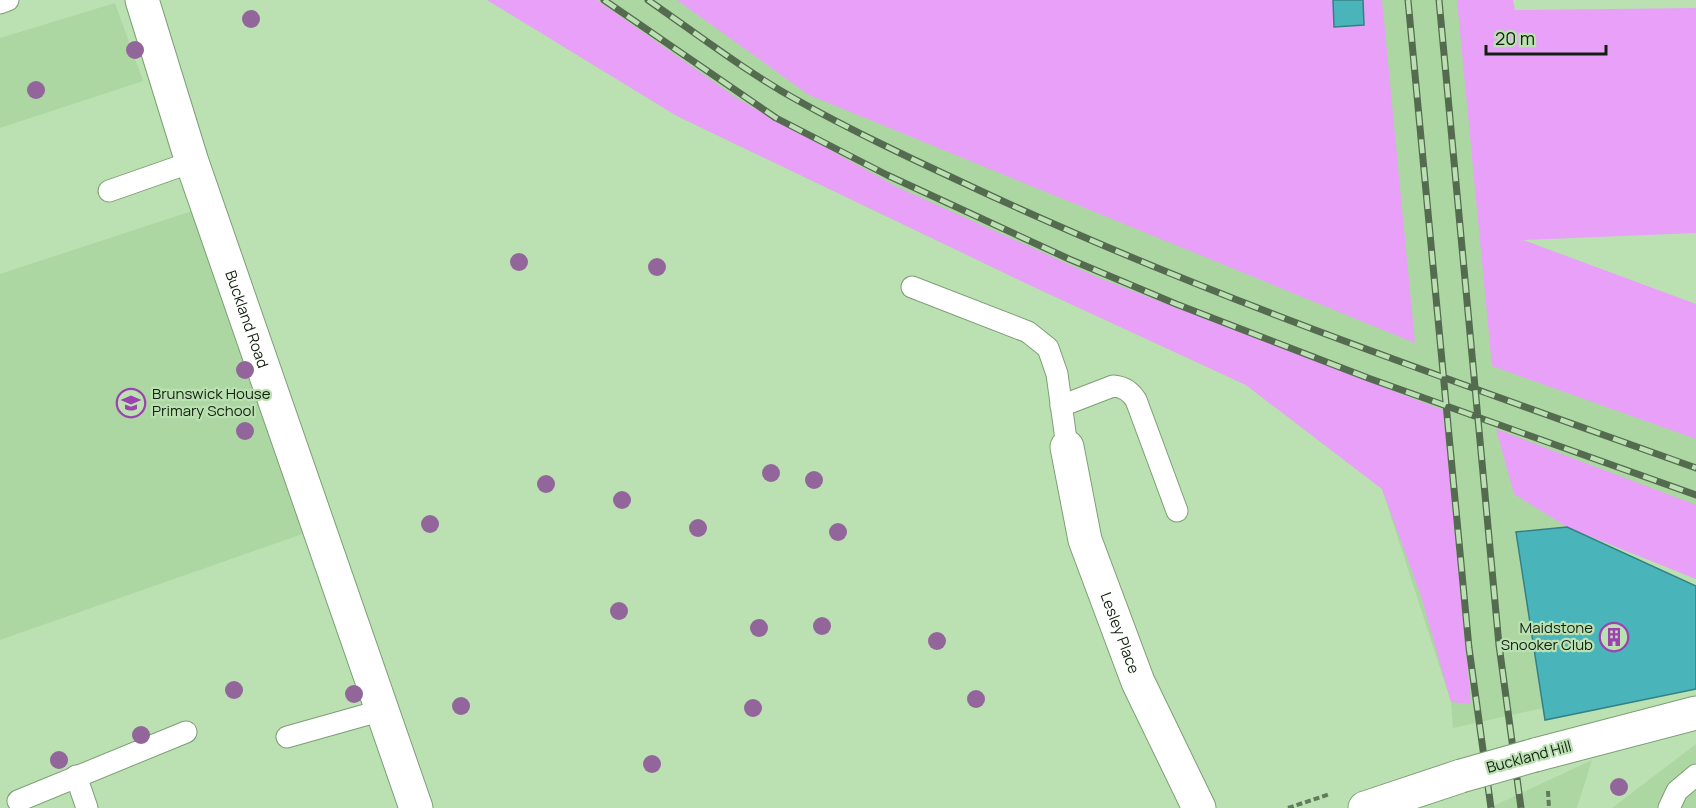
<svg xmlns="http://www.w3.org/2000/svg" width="1696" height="808" viewBox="0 0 1696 808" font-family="Manrope,sans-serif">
  <rect width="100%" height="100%" fill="#bbe1b3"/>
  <g fill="#acd7a2">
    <path d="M 487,0 L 1483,0 L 1512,261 L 1696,330 L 1696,579 L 1567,527 L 1543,708 L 1453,728 L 1451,702 L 1382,489 L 1246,385 L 1036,288 L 677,116 Z"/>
    <path d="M 115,3 L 143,81 L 0,128 L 0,38 Z"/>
    <path d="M 192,211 L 311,531 L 0,640 L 0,274 Z"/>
    <path d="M 1696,744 L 1696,808 L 1612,808 Z"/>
    <path d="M 1592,760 L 1577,808 L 1489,808 Z"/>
  </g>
  <g fill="#e8a0f9">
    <path d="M 487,0 L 597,0 L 738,99 L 897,187 L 1099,278 L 1443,410 L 1471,704 L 1451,702 L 1421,596 L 1382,489 L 1246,385 L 1036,288 L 677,116 Z"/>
    <path d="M 677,0 L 1382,0 L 1415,343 L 809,95 Z"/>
    <path d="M 1457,0 L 1513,0 L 1515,10 L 1696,8 L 1696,233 L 1523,240 L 1696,304 L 1696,439 L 1492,366 Z"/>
    <path d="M 1496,429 L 1696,505 L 1696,579 L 1567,527 L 1514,494 Z"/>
  </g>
  <g fill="#49b5bb" stroke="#348185" stroke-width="1.5">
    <path d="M 1333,0 L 1363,0 L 1364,25 L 1334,27 Z"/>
    <path d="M 1567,527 L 1696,586 L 1696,689 L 1545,720 L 1516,532 Z"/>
  </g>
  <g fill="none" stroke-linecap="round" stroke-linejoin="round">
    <g stroke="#7b9f73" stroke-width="23">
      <g id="service">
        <path d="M 0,3 L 8,0"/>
        <path d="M 109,191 L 192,162"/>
        <path d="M 912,287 L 1028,332 L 1048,348 L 1057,374 L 1067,447"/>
        <path d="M 1061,406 L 1113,386 C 1124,387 1130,391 1136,400 L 1177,511"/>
        <path d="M 287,737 L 383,710"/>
        <path d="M 76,776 L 87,808"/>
        <path d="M 18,801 L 186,732"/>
        <path d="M 1669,808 L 1677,791 L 1696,775"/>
      </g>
    </g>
    <g stroke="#7b9f73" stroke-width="35">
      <g id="minor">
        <path id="s1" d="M 142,0 L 192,162 L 416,808"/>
        <path id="s2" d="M 1067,447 L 1085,540 L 1138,682 L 1199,808"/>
        <path d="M 1535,755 L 1696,713"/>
        <path d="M 1365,808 L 1461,776"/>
      </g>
    </g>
    <g stroke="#607a5b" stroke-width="4" stroke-dasharray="6 3" stroke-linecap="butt">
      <path d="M 1548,791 L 1549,808"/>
      <path d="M 1288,808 L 1330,794"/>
    </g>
    <use href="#service" stroke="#fff" stroke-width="21"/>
    <use href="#minor" stroke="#fff" stroke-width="33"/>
    <g stroke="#546b4f" stroke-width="7">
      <g id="rail">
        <path d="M 604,0 L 776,118 L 887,175 L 1069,259 L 1176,304 L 1368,378 L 1696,495"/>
        <path d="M 648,0 C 697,34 745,71 797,100 C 852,131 910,158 968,185 C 1204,296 1451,380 1696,468"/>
        <path d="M 1408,0 L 1469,648 L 1491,808"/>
        <path d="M 1439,0 L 1499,645 L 1521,808"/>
      </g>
    </g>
    <use href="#rail" stroke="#bbe1b3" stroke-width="4.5" stroke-dasharray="14" stroke-linecap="butt"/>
    <g stroke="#7b9f73" stroke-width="35" stroke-linecap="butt">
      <path id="minor-bridge" d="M 1461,776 L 1535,755"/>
    </g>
    <use href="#minor-bridge" stroke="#fff" stroke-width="33"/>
  </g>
  <g fill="#93669b">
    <circle cx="251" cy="19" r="9"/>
    <circle cx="135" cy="50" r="9"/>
    <circle cx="36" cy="90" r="9"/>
    <circle cx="519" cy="262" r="9"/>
    <circle cx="657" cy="267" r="9"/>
    <circle cx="245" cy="370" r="9"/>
    <circle cx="245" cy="431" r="9"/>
    <circle cx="771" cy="473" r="9"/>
    <circle cx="814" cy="480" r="9"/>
    <circle cx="546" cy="484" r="9"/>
    <circle cx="622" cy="500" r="9"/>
    <circle cx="430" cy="524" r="9"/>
    <circle cx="698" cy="528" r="9"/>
    <circle cx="838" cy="532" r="9"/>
    <circle cx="619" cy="611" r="9"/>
    <circle cx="822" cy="626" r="9"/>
    <circle cx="759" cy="628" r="9"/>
    <circle cx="937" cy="641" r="9"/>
    <circle cx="234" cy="690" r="9"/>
    <circle cx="354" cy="694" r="9"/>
    <circle cx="976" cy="699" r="9"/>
    <circle cx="461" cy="706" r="9"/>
    <circle cx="753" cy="708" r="9"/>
    <circle cx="141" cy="735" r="9"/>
    <circle cx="59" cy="760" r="9"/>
    <circle cx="652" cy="764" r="9"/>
    <circle cx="1619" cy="787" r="9"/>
  </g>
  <defs>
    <g id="school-ring" transform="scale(1.5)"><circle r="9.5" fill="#bbe1b3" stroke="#9c43b0" stroke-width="1.5"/><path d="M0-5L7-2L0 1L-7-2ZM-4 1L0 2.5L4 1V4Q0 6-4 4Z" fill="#9c43b0"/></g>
    <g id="building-ring" transform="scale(1.5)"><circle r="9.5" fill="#bbe1b3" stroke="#9c43b0" stroke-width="1.5"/><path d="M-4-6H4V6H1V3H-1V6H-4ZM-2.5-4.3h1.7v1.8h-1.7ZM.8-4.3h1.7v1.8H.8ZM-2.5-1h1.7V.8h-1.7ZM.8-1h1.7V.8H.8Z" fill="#9c43b0"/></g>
  </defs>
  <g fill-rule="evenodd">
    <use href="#school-ring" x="131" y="403"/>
    <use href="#building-ring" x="1614" y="637"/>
  </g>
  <g text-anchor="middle" stroke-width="4.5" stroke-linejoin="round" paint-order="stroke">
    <g font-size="15" fill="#12200f" stroke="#bbe1b3">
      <text dy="5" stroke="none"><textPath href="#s1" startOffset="336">Buckland Road</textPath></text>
      <text dy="5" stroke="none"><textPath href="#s2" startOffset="194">Lesley Place</textPath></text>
      <text transform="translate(1529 757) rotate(-15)" y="5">Buckland Hill</text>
    </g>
    <g font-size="15" fill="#12200f" stroke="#bbe1b3" text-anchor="start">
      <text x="152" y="399">Brunswick House<tspan x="152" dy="17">Primary School</tspan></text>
      <text x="1593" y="633" text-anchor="end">Maidstone<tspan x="1593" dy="17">Snooker Club</tspan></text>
    </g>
  </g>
  <path d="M1486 45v9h120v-9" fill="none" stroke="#12200f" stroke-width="3"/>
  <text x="1495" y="45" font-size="18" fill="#12200f" stroke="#bbe1b3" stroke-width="4.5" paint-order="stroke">20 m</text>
</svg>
